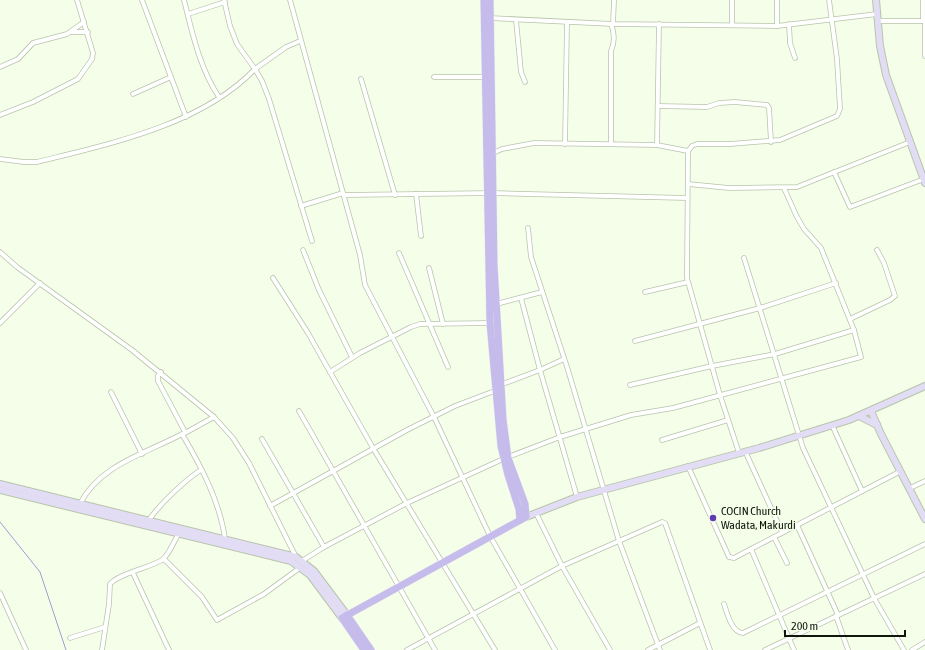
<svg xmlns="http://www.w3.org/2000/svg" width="925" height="650" viewBox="0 0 925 650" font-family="'Asap Condensed',sans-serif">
  <rect width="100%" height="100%" fill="#f4fee9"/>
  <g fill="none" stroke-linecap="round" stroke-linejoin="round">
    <path stroke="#a49bd0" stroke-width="1" d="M 0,522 L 40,572 L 66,650"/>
    <g stroke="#b8c4ab" stroke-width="5.5">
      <g id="street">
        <path d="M 142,0 L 186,117"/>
        <path d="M 184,0 C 192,32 200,69 219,97"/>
        <path d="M 290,0 L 360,255 L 365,285 L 434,417 L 490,536 L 555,650"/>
        <path d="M 923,0 L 923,21"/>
        <path d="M 188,14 L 225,2"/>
        <path d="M 490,18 L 613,24 L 777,26 L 877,14"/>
        <path d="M 516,20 L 521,72 L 525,82"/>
        <path d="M 878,21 L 925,21"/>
        <path d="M 925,21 L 925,56"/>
        <path d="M 613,24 L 614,0"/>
        <path d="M 659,24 L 657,145 L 688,151 L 687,278 L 720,395 L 739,453"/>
        <path d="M 789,24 L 790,43 L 795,58"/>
        <path d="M 732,25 L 732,0"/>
        <path d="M 777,26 L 777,0"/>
        <path d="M 71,32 L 88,32"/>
        <path d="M 300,41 L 286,47 L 255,69 L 262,81 L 269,99 L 312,241"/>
        <path d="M 0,67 L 18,59 L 33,43 L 67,34 L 84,22"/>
        <path d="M 434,77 L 485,77"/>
        <path d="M 361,79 L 395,195"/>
        <path d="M 133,94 L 171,77"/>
        <path d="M 658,106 L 707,107 L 719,103 L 735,102 L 767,105 L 769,108 L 771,142"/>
        <path d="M 0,115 L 33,102 L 78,79 L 92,59 L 93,53 L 77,0"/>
        <path d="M 565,144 L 567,23"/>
        <path d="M 611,144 L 611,51 C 615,42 615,34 611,24"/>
        <path d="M 688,151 L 692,146 L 697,144 L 730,144 L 780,140 L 837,116 L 840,109 L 837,59 L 829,0"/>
        <path d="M 493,153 L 502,149 L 534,143 L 657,145"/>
        <path d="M 0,159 L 24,162 L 37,162 C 109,144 202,125 255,69 L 237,44 L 230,26 L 224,0"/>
        <path d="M 834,172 L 850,207 L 924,179"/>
        <path d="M 688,184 L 729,188 L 797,187 L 910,142"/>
        <path d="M 416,194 L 421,236"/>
        <path d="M 344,195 L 493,193 L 687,198"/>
        <path d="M 301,206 L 343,193"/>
        <path d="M 528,228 L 531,257 L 568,370 L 619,541 L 660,650"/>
        <path d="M 303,250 L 319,290 L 352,357"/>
        <path d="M 0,252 L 17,267 L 132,350 L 214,417 L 233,438 L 249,463 L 296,557"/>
        <path d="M 399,253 L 448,367"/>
        <path d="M 744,258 L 803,448 L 874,598 L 904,650"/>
        <path d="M 429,268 L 443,324"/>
        <path d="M 273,278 L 308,333 L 330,372"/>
        <path d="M 645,292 L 688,282"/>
        <path d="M 521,298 L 540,370 L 577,497"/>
        <path d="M 496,304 L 542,292"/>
        <path d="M 850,319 L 890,300 L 895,296 L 884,263 L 877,250"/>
        <path d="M 0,323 L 40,283"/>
        <path d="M 490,323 L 420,324 L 411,327 L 360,353 L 330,372 L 373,448 L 495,650"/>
        <path d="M 635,341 L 760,308 L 836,283"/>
        <path d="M 161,372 L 158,376 L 158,381 L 185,432"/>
        <path d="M 500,385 L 540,370 L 564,359"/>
        <path d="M 630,385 L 712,366 L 775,354 L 854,330"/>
        <path d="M 111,392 L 142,454"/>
        <path d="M 299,411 L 435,650"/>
        <path d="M 832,425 L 862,491"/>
        <path d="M 185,433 L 214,417"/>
        <path d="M 262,439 L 324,547"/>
        <path d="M 662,440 L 728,420"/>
        <path d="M 745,451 L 782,532"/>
        <path d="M 688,466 L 729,557 L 734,558 L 751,549"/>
        <path d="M 910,488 L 925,481"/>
        <path d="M 80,504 C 99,465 147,453 182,434 C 201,466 220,502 225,539"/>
        <path d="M 270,506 L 407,430 L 455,406 L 497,390"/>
        <path d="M 536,513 L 562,566 L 610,650"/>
        <path d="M 149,520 C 158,506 186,479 201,470"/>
        <path d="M 797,525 L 838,615"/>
        <path d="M 774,537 L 787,563"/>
        <path d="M 164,559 L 202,597 L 217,620 L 264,594 L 301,567"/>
        <path d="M 302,561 L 324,547 L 407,503 L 503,459 L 560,437 L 631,415 L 673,408 L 861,357 L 854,330 L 821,248 L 804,229 L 796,215 L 784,188"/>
        <path d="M 133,573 L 169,650"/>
        <path d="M 0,593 L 26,650"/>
        <path d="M 724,604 C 727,613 732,633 743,633 L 925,544"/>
        <path d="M 836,616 L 848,650"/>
        <path d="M 70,638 L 105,627"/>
        <path d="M 102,650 L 109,604 L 110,584 C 118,574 149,568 162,560 C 169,555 174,541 179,533"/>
        <path d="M 407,650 L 562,566 L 662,522 L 665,523 L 710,650"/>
        <path d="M 648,650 L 700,623"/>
        <path d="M 765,650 L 925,574"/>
        <path d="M 794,650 L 751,549 L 901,471"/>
        <path d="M 912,650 L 925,642"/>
      </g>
    </g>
    <g stroke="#b8c4ab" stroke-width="8">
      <g id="secondary">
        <path d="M 876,0 L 880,46 L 886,75 L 925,183"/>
        <path d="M 871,411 L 881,434 L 925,519"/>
        <path d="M 859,416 L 877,425"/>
        <path d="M 0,484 L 296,557 L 314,571 L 347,615"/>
        <path d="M 0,490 L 291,561 L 310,575 L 342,618"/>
        <path d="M 526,517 L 577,497 L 759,448 L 849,420 L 925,386"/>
      </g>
    </g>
    <g stroke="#ececec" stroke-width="8">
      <g id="primary">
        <path d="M 484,0 L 490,323 L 501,446 L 508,475 L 519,509 L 520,520"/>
        <path d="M 347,615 L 371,650"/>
        <path d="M 364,650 L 342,618 L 526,517 L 525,504 L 508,458 L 503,420 L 494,266 L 490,0"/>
      </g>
    </g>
    <use href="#street" stroke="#fff" stroke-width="4"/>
    <use href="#secondary" stroke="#e2ddf5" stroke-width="6"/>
    <use href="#primary" stroke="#c5bceb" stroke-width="7"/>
  </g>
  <circle fill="#603ab2" stroke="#f4fee9" stroke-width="1.5" cx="713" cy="518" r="4"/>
  <g text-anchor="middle" stroke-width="3.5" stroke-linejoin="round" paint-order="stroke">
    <g font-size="12" fill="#11150c" stroke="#f4fee9" text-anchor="start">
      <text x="721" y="515">COCIN Church<tspan x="721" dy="14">Wadata, Makurdi</tspan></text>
    </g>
  </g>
  <path d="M785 630v6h120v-6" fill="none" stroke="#11150c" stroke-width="2"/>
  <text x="791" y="630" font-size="12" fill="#11150c" stroke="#f4fee9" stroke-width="3" paint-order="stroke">200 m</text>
</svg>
